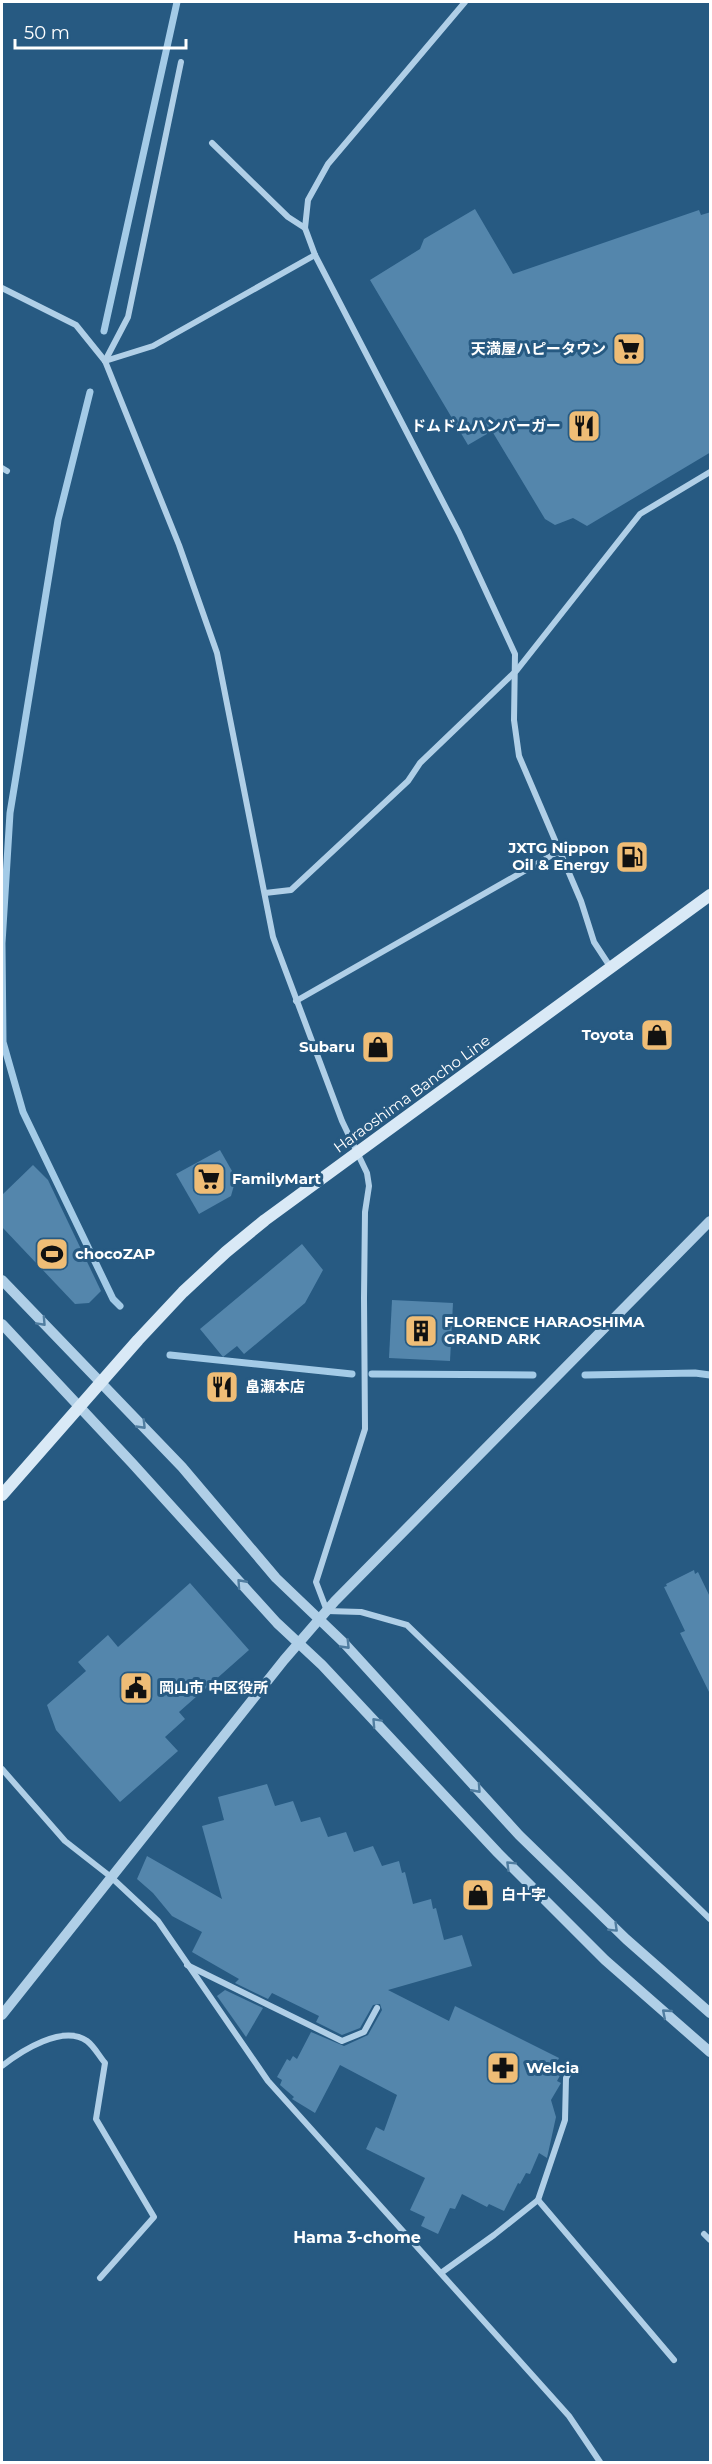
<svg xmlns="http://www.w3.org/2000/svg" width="712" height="2464" viewBox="0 0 712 2464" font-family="Montserrat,'Noto Sans JP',sans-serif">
  <rect width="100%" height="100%" fill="#275a82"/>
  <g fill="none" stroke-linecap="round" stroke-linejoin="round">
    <g stroke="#a4cbe7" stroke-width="7">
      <path d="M 104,331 L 177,2"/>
      <path d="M 90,392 L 58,520 L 10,813 L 2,943 L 3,1042 L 23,1112 L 113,1299 L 120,1306"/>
      <path d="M 170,1355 L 352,1374"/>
      <path d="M 372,1374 L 533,1375"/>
      <path d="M 585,1375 L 695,1373 L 710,1375"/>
    </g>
  </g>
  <g fill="#5486ac">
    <path d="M 475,209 L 513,274 L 699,210 L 701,215 L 711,212 L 711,452 L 587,526 L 573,518 L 555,525 L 545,519 L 492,431 L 468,445 L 370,280 L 420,249 L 424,239 Z"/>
    <path d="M 220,1150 L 236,1178 L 231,1196 L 199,1214 L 176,1174 Z"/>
    <path d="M 33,1165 L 48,1180 L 101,1291 L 89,1303 L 75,1304 L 2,1227 L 2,1195 Z"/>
    <path d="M 302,1244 L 323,1270 L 305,1303 L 244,1354 L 237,1346 L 223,1357 L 200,1329 Z"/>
    <path d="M 392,1300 L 453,1303 L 450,1361 L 389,1358 Z"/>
    <path d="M 694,1570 L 695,1574 L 698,1572 L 711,1599 L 711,1696 L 680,1633 L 685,1631 L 664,1587 L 667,1586 L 666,1584 Z"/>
    <path d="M 190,1583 L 249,1650 L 179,1712 L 185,1719 L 165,1737 L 178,1751 L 120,1802 L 56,1730 L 47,1705 L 86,1671 L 78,1662 L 108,1635 L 118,1647 Z"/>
    <path d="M 267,1784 L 275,1806 L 293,1801 L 301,1822 L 320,1817 L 328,1837 L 346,1832 L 354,1852 L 373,1846 L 382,1866 L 399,1861 L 402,1873 L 405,1872 L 413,1904 L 431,1899 L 433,1909 L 436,1908 L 444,1940 L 462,1935 L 472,1966 L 388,1990 L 449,2021 L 455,2006 L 559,2058 L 555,2066 L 563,2070 L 557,2081 L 561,2083 L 551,2100 L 556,2117 L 547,2158 L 539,2153 L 530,2174 L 526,2173 L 520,2184 L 518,2183 L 504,2211 L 489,2204 L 487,2207 L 462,2194 L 455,2209 L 450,2208 L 438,2234 L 421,2226 L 425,2217 L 410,2210 L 425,2178 L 366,2149 L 376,2127 L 384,2131 L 397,2095 L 340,2065 L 315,2113 L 292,2099 L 294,2097 L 280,2085 L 282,2080 L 277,2077 L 287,2059 L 290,2061 L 293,2056 L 297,2059 L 311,2032 L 344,2046 L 368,2035 L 382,2010 L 380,2004 L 373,2005 L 360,2028 L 342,2035 L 316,2022 L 319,2016 L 272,1993 L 268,1999 L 235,1983 L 239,1979 L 192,1952 L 202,1932 L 172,1916 L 153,1893 L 137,1879 L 147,1856 L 222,1899 L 202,1826 L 224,1820 L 218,1797 Z"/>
    <path d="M 225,1990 L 263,2008 L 246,2037 L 217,1996 Z"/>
  </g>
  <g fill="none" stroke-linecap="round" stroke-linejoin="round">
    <g stroke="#b0cfe7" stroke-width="6">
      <path d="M 465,2 L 328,164 L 308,200 L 305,228 L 315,255 L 459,533 L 515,654 L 514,720 L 519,756 L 581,901 L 594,942 L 611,968"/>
      <path d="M 212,143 L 288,217 L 305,228"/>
      <path d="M 2,288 L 76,325 L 105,361 L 179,545 L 217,653 L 273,937 L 342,1121 L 367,1173 L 369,1186 L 365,1212 L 364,1298 L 365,1429 L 316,1582 L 327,1611 L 361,1612 L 407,1625 L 710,1919"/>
      <path d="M 105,361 L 128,317 L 181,62"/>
      <path d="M 105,361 L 153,346 L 315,255"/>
      <path d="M 2,468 L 7,471"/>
      <path d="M 265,893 L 291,890 L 408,781 L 420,763 L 517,670 L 640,514 L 710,472"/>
      <path d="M 296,1001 L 561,850"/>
      <path d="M 2,1769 L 65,1841 L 111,1877 L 158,1921 L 268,2081 L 569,2416 L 600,2462"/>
      <path d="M 187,1965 L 342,2041 L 364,2032 L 377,2008"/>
      <path d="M 2,2066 C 21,2051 63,2024 87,2041 C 94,2046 99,2056 105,2063 L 96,2119 L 154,2217 L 100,2278"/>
      <path d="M 538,2200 L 674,2360"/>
      <path d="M 704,2234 L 710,2240"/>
      <path d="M 441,2273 L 494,2235 L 538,2200 L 565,2120 L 566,2078 L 571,2069"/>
    </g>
    <g stroke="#b0cfe7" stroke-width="10">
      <path d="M 2,1280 L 182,1467 L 276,1578 L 344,1643 L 519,1835 L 626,1939 L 710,2013"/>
      <path d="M 2,1324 L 132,1463 L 277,1623 L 322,1665 L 498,1853 L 605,1960 L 710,2052"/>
      <path d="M 2,2015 L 284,1660 L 335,1601 L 710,1221"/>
    </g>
    <path stroke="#d9e9f6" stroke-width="12" d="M 2,1495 L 138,1340 L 183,1292 L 226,1252 L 265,1220 L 358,1152 L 710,895"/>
  </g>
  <defs><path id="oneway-chevron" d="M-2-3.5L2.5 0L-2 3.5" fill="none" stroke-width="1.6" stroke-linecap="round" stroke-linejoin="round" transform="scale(1.5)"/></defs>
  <g stroke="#507da0">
    <use href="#oneway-chevron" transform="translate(42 1322) rotate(47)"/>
    <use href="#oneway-chevron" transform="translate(142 1425) rotate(46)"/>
    <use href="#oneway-chevron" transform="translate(241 1583) rotate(-132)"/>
    <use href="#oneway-chevron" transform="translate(346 1645) rotate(46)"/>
    <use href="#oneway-chevron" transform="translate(376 1722) rotate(-133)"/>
    <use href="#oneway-chevron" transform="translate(477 1789) rotate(48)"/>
    <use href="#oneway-chevron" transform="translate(510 1865) rotate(-135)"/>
    <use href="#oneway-chevron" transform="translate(614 1928) rotate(44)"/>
    <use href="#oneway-chevron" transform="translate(666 2013) rotate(-139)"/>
  </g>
  <defs>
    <g id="supermarket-square" transform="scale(1.725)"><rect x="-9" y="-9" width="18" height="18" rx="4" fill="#efbd76" stroke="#275a82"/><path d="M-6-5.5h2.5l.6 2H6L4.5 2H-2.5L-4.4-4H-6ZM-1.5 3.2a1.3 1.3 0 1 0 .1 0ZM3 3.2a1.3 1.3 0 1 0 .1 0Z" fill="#111"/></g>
    <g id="restaurant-square" transform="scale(1.725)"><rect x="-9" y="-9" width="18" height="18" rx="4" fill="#efbd76" stroke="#275a82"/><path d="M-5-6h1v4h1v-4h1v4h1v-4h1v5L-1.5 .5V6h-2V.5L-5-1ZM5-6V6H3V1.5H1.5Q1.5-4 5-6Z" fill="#111"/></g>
    <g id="fuel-square" transform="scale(1.725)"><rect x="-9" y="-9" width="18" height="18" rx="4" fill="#efbd76" stroke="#275a82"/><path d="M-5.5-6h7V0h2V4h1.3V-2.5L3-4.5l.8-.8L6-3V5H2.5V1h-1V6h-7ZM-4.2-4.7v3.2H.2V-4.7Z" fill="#111"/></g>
    <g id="shop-square" transform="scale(1.725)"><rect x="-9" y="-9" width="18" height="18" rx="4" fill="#efbd76" stroke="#275a82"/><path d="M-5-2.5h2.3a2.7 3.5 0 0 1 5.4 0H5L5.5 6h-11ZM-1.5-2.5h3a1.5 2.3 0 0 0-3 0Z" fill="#111"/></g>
    <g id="stadium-square" transform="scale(1.725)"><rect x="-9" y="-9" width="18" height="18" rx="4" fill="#efbd76" stroke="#275a82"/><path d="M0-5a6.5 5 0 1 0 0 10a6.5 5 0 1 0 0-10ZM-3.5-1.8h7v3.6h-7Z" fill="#111"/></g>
    <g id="building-square" transform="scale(1.725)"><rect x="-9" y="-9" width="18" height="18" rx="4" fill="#efbd76" stroke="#275a82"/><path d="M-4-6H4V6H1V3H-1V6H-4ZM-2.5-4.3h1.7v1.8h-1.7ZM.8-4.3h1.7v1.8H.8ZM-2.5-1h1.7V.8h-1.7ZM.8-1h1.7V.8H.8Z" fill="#111"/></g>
    <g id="civic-square" transform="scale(1.725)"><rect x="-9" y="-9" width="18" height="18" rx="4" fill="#efbd76" stroke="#275a82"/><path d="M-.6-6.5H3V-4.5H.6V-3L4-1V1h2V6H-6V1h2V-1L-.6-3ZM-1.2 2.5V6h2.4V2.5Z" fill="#111"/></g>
    <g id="pharmacy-square" transform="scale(1.725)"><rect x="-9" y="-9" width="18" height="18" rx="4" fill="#efbd76" stroke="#275a82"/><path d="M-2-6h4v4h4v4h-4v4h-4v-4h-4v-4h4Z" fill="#111"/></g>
  </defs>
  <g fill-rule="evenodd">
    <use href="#supermarket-square" x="629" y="349"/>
    <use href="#restaurant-square" x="584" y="426"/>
    <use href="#fuel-square" x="632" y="857"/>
    <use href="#shop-square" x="657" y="1035"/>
    <use href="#shop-square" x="378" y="1047"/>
    <use href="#supermarket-square" x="209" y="1179"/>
    <use href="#stadium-square" x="52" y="1254"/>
    <use href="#building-square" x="421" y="1331"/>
    <use href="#restaurant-square" x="222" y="1387"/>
    <use href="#civic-square" x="136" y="1688"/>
    <use href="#shop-square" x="478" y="1895"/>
    <use href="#pharmacy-square" x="503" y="2068"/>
  </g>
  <g text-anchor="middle" stroke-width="6" stroke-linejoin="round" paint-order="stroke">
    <g font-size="15" font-weight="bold" fill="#fff" stroke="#275a82" text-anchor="start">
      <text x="606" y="354" text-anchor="end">天満屋ハピータウン</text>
      <text x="561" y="431" text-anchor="end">ドムドムハンバーガー</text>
      <text x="609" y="853" text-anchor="end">JXTG Nippon<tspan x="609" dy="17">Oil &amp; Energy</tspan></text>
      <text x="634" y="1040" text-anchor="end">Toyota</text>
      <text x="355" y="1052" text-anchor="end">Subaru</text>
      <text x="232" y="1184">FamilyMart</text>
      <text x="75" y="1259">chocoZAP</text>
      <text x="444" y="1327">FLORENCE HARAOSHIMA<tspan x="444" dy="17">GRAND ARK</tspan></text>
      <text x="245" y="1392">畠瀬本店</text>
      <text x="159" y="1693">岡山市 中区役所</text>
      <text x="501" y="1900">白十字</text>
      <text x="526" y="2073">Welcia</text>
    </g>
    <g font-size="15" fill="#fff" stroke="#275a82">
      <text transform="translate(412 1094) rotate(-36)" y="5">Haraoshima Bancho Line</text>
    </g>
    <g font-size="16" font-weight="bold" fill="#fff" stroke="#275a82">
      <text x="357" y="2243">Hama 3-chome</text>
    </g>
  </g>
  <rect width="712" height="2464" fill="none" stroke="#ffffff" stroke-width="6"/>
  <path d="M15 39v9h171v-9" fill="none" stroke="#ffffff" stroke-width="3"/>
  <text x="24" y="39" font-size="18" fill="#ffffff" stroke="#275a82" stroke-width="4.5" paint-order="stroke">50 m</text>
</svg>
